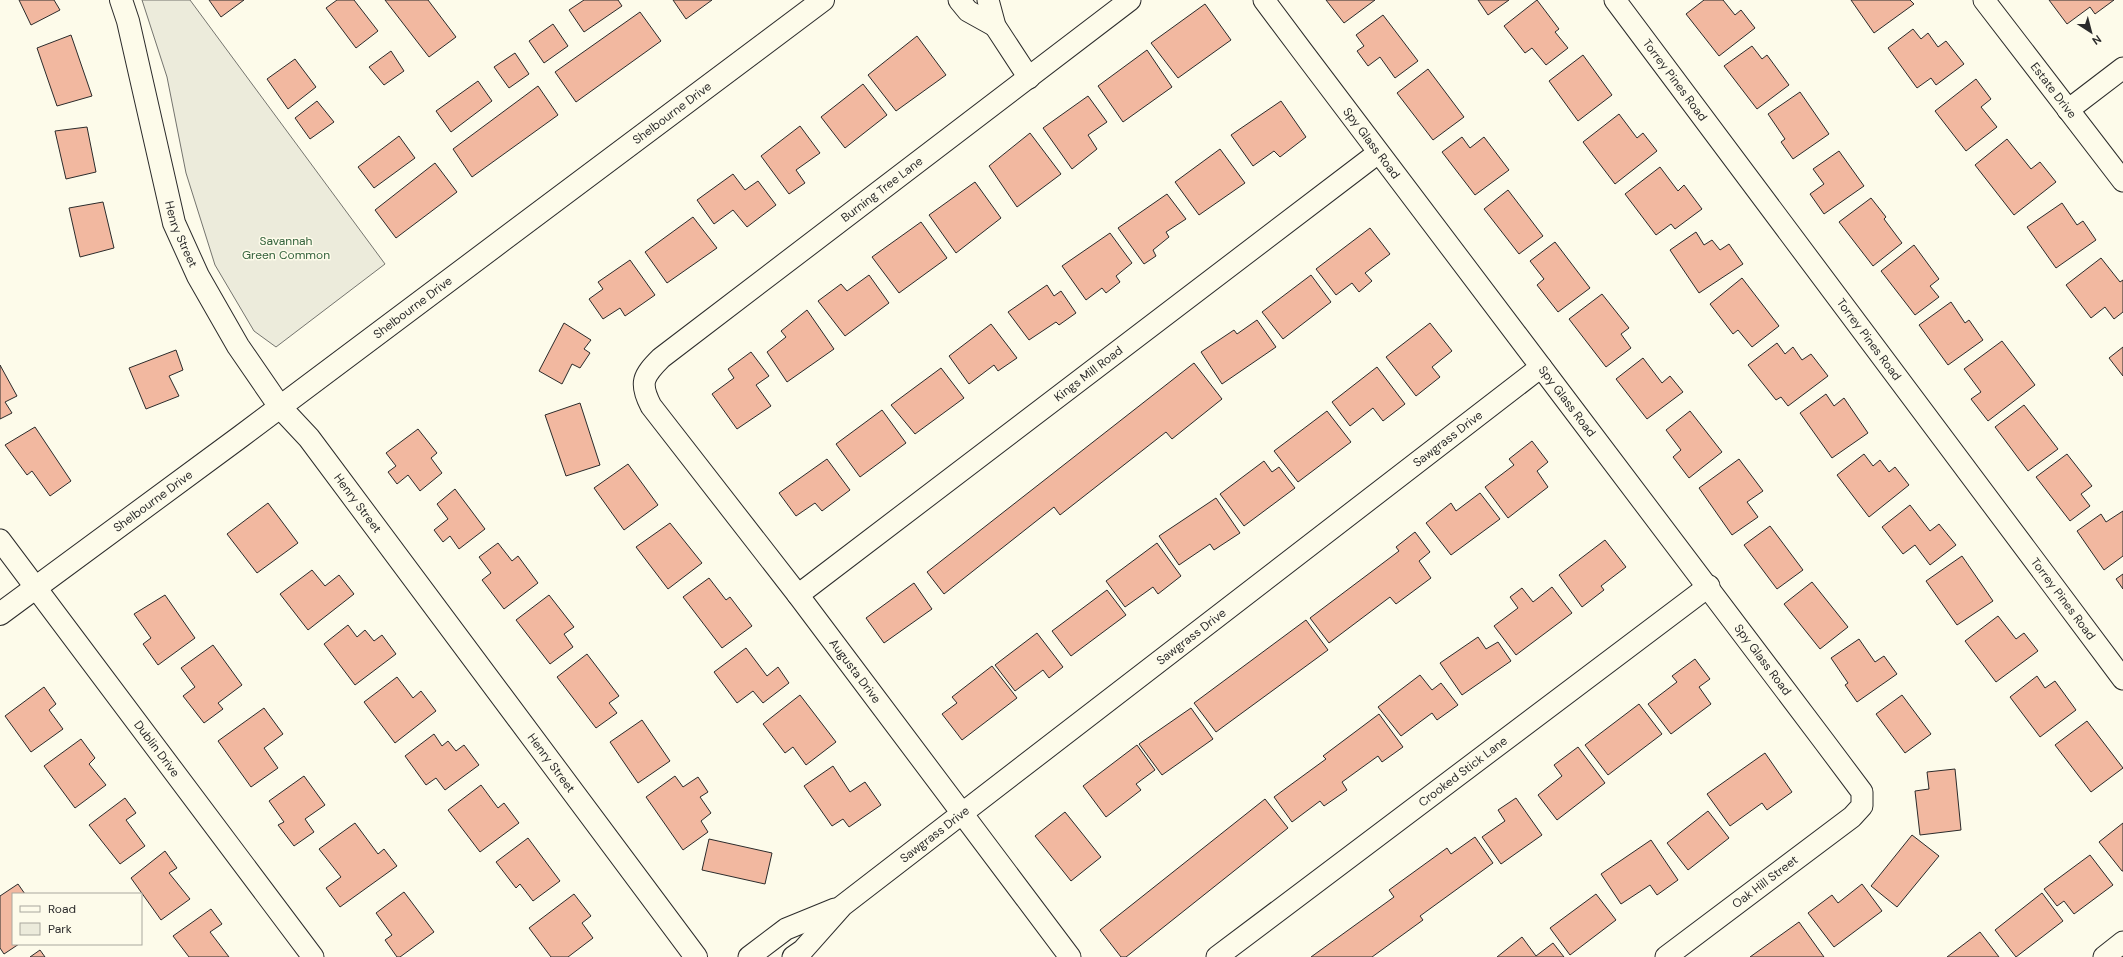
<svg xmlns="http://www.w3.org/2000/svg" width="2123" height="957" viewBox="0 0 2123 957" font-family="'DM Sans',sans-serif">
  <rect width="100%" height="100%" fill="#fdfbea"/>
  <path fill="#ecebdb" stroke="#74746e" d="M 142,0 L 190,0 L 385,264 L 276,347 L 254,331 L 215,265 L 186,173 L 167,77 Z"/>
  <g fill="#f2b8a0" stroke="#2b2b2b">
    <path d="M 19,0 L 54,0 L 60,10 L 31,25 Z"/>
    <path d="M 209,0 L 244,0 L 221,17 Z"/>
    <path d="M 337,0 L 354,0 L 378,31 L 356,48 L 326,8 Z"/>
    <path d="M 385,0 L 428,0 L 456,37 L 429,57 Z"/>
    <path d="M 584,0 L 618,0 L 622,6 L 584,32 L 569,10 Z"/>
    <path d="M 673,0 L 712,0 L 686,19 Z"/>
    <path d="M 1326,0 L 1375,0 L 1344,23 Z"/>
    <path d="M 1478,0 L 1509,0 L 1488,15 Z"/>
    <path d="M 1537,0 L 1559,29 L 1555,32 L 1568,48 L 1546,65 L 1532,48 L 1525,53 L 1504,26 Z"/>
    <path d="M 1704,0 L 1723,0 L 1735,15 L 1741,10 L 1755,28 L 1719,56 L 1686,14 Z"/>
    <path d="M 1851,0 L 1910,0 L 1914,4 L 1874,33 Z"/>
    <path d="M 2049,0 L 2114,0 L 2095,14 L 2090,7 L 2067,24 Z"/>
    <path d="M 1205,4 L 1231,40 L 1178,78 L 1151,43 Z"/>
    <path d="M 640,12 L 661,41 L 576,102 L 555,72 Z"/>
    <path d="M 1383,15 L 1418,61 L 1395,78 L 1380,57 L 1368,66 L 1357,51 L 1364,46 L 1356,35 Z"/>
    <path d="M 553,24 L 568,46 L 544,63 L 529,41 Z"/>
    <path d="M 1913,29 L 1921,39 L 1928,33 L 1938,47 L 1946,41 L 1964,64 L 1936,85 L 1931,78 L 1917,88 L 1888,48 Z"/>
    <path d="M 71,35 L 92,96 L 57,106 L 37,48 Z"/>
    <path d="M 917,36 L 946,75 L 896,111 L 868,75 Z"/>
    <path d="M 1752,46 L 1762,59 L 1767,55 L 1789,85 L 1757,109 L 1724,66 Z"/>
    <path d="M 1147,50 L 1172,87 L 1123,122 L 1098,86 Z"/>
    <path d="M 391,51 L 404,71 L 384,85 L 369,67 Z"/>
    <path d="M 515,53 L 529,74 L 509,88 L 494,67 Z"/>
    <path d="M 1583,55 L 1612,95 L 1578,121 L 1549,81 Z"/>
    <path d="M 295,59 L 316,87 L 288,109 L 267,79 Z"/>
    <path d="M 1428,69 L 1464,117 L 1433,140 L 1397,93 Z"/>
    <path d="M 1976,79 L 1991,99 L 1981,107 L 1997,127 L 1966,151 L 1935,111 Z"/>
    <path d="M 478,81 L 492,101 L 451,132 L 436,111 Z"/>
    <path d="M 863,84 L 887,115 L 845,148 L 821,117 Z"/>
    <path d="M 538,86 L 558,115 L 472,177 L 453,149 Z"/>
    <path d="M 1800,92 L 1829,134 L 1793,159 L 1781,142 L 1785,139 L 1768,114 Z"/>
    <path d="M 1088,96 L 1107,122 L 1088,135 L 1097,149 L 1072,169 L 1043,128 Z"/>
    <path d="M 317,101 L 334,122 L 310,139 L 295,118 Z"/>
    <path d="M 1281,101 L 1306,137 L 1280,157 L 1274,151 L 1253,166 L 1231,135 Z"/>
    <path d="M 1619,114 L 1637,138 L 1643,133 L 1657,151 L 1615,184 L 1583,142 Z"/>
    <path d="M 800,126 L 820,153 L 796,170 L 805,183 L 789,194 L 761,156 Z"/>
    <path d="M 87,127 L 96,172 L 66,179 L 55,131 Z"/>
    <path d="M 1030,133 L 1061,174 L 1017,207 L 989,166 Z"/>
    <path d="M 399,136 L 415,158 L 374,188 L 358,167 Z"/>
    <path d="M 1462,137 L 1470,148 L 1484,137 L 1509,170 L 1475,195 L 1442,152 Z"/>
    <path d="M 2007,139 L 2031,169 L 2040,162 L 2056,182 L 2014,215 L 1975,165 Z"/>
    <path d="M 1220,149 L 1245,183 L 1199,215 L 1175,182 Z"/>
    <path d="M 1839,151 L 1864,186 L 1824,214 L 1810,194 L 1824,184 L 1813,169 Z"/>
    <path d="M 435,163 L 457,192 L 396,238 L 375,210 Z"/>
    <path d="M 1660,167 L 1678,191 L 1684,185 L 1702,209 L 1675,229 L 1671,224 L 1656,235 L 1625,194 Z"/>
    <path d="M 733,174 L 745,190 L 758,181 L 776,205 L 747,227 L 733,210 L 714,224 L 697,200 Z"/>
    <path d="M 975,182 L 1001,218 L 956,253 L 929,215 Z"/>
    <path d="M 1508,190 L 1543,236 L 1519,254 L 1484,209 Z"/>
    <path d="M 1167,194 L 1186,219 L 1166,232 L 1169,237 L 1153,250 L 1156,256 L 1144,264 L 1118,228 Z"/>
    <path d="M 1871,198 L 1886,217 L 1884,219 L 1902,243 L 1873,266 L 1839,222 Z"/>
    <path d="M 103,202 L 114,248 L 80,257 L 69,208 Z"/>
    <path d="M 2062,203 L 2077,225 L 2083,221 L 2096,240 L 2056,268 L 2027,227 Z"/>
    <path d="M 693,217 L 717,248 L 667,283 L 645,252 Z"/>
    <path d="M 921,222 L 947,258 L 899,293 L 872,257 Z"/>
    <path d="M 1370,228 L 1390,254 L 1365,273 L 1372,281 L 1359,292 L 1352,283 L 1336,295 L 1316,269 Z"/>
    <path d="M 1696,232 L 1704,245 L 1712,240 L 1720,250 L 1729,244 L 1743,264 L 1699,293 L 1670,250 Z"/>
    <path d="M 1110,233 L 1132,263 L 1116,276 L 1120,282 L 1106,293 L 1102,288 L 1086,300 L 1062,266 Z"/>
    <path d="M 1555,242 L 1590,288 L 1558,312 L 1537,285 L 1544,279 L 1530,261 Z"/>
    <path d="M 1914,245 L 1939,279 L 1930,286 L 1939,297 L 1915,315 L 1881,271 Z"/>
    <path d="M 2101,258 L 2120,282 L 2123,280 L 2123,312 L 2114,319 L 2105,307 L 2091,318 L 2066,285 Z"/>
    <path d="M 630,260 L 655,295 L 625,316 L 620,308 L 603,319 L 589,299 L 603,289 L 598,282 Z"/>
    <path d="M 869,275 L 889,303 L 845,336 L 818,301 L 841,284 L 847,291 Z"/>
    <path d="M 1311,275 L 1331,302 L 1283,339 L 1262,312 Z"/>
    <path d="M 1742,278 L 1779,326 L 1752,347 L 1738,330 L 1733,334 L 1710,304 Z"/>
    <path d="M 1047,285 L 1054,296 L 1061,291 L 1076,313 L 1059,325 L 1056,322 L 1029,340 L 1008,312 Z"/>
    <path d="M 1602,294 L 1629,328 L 1621,334 L 1631,348 L 1606,367 L 1569,319 Z"/>
    <path d="M 1951,302 L 1965,323 L 1969,320 L 1983,340 L 1948,365 L 1919,325 Z"/>
    <path d="M 807,310 L 834,349 L 787,382 L 767,352 L 786,337 L 781,331 Z"/>
    <path d="M 1257,320 L 1276,347 L 1222,384 L 1201,352 L 1234,330 L 1237,334 Z"/>
    <path d="M 564,323 L 591,340 L 584,349 L 590,353 L 580,368 L 572,364 L 562,384 L 539,371 Z"/>
    <path d="M 1430,323 L 1452,351 L 1432,367 L 1440,377 L 1416,396 L 1386,357 Z"/>
    <path d="M 991,324 L 1017,358 L 998,371 L 994,365 L 969,384 L 949,356 Z"/>
    <path d="M 2002,341 L 2035,385 L 1988,421 L 1971,399 L 1981,392 L 1964,369 Z"/>
    <path d="M 1777,343 L 1785,354 L 1793,347 L 1802,360 L 1811,354 L 1828,376 L 1788,406 L 1781,397 L 1776,400 L 1748,365 Z"/>
    <path d="M 2123,347 L 2123,376 L 2109,358 Z"/>
    <path d="M 176,350 L 183,370 L 169,376 L 179,396 L 146,409 L 129,368 Z"/>
    <path d="M 751,352 L 769,376 L 756,385 L 771,406 L 737,429 L 712,394 L 734,378 L 728,369 Z"/>
    <path d="M 1643,358 L 1662,383 L 1670,376 L 1683,392 L 1647,419 L 1616,379 Z"/>
    <path d="M 1194,363 L 1222,399 L 1172,439 L 1166,432 L 1060,515 L 1054,507 L 944,594 L 927,572 Z"/>
    <path d="M 0,365 L 17,396 L 5,402 L 12,413 L 0,419 Z"/>
    <path d="M 1377,367 L 1405,404 L 1383,421 L 1373,408 L 1350,426 L 1332,402 Z"/>
    <path d="M 941,368 L 964,398 L 915,434 L 891,405 Z"/>
    <path d="M 1826,394 L 1834,406 L 1844,398 L 1868,433 L 1832,458 L 1800,413 Z"/>
    <path d="M 580,403 L 600,465 L 566,476 L 545,415 Z"/>
    <path d="M 2024,405 L 2058,449 L 2028,471 L 1995,427 Z"/>
    <path d="M 882,410 L 906,443 L 860,477 L 836,444 Z"/>
    <path d="M 1327,411 L 1351,442 L 1298,482 L 1274,451 Z"/>
    <path d="M 1690,411 L 1722,452 L 1689,478 L 1673,457 L 1681,450 L 1666,430 Z"/>
    <path d="M 35,427 L 71,481 L 50,496 L 32,471 L 27,475 L 5,445 Z"/>
    <path d="M 418,429 L 437,453 L 431,458 L 442,473 L 420,491 L 408,475 L 397,484 L 388,472 L 396,466 L 386,453 Z"/>
    <path d="M 1532,441 L 1548,462 L 1537,471 L 1548,487 L 1508,518 L 1485,487 L 1514,465 L 1509,459 Z"/>
    <path d="M 1864,454 L 1873,466 L 1880,460 L 1889,472 L 1895,467 L 1909,485 L 1869,517 L 1837,475 Z"/>
    <path d="M 2067,454 L 2092,486 L 2081,494 L 2090,506 L 2070,521 L 2036,477 Z"/>
    <path d="M 827,459 L 850,490 L 822,511 L 815,503 L 796,516 L 779,493 Z"/>
    <path d="M 1739,459 L 1763,491 L 1747,502 L 1758,517 L 1732,535 L 1699,488 Z"/>
    <path d="M 1264,461 L 1272,472 L 1279,467 L 1295,488 L 1244,526 L 1220,494 Z"/>
    <path d="M 628,464 L 658,505 L 624,530 L 594,488 Z"/>
    <path d="M 455,489 L 485,529 L 459,549 L 450,536 L 443,542 L 434,530 L 448,519 L 437,504 Z"/>
    <path d="M 1480,493 L 1500,519 L 1451,555 L 1426,523 L 1451,503 L 1456,511 Z"/>
    <path d="M 1216,498 L 1240,533 L 1214,550 L 1210,544 L 1179,565 L 1159,536 Z"/>
    <path d="M 268,503 L 298,543 L 257,573 L 227,534 Z"/>
    <path d="M 1910,505 L 1930,531 L 1939,524 L 1956,545 L 1930,565 L 1915,545 L 1903,554 L 1882,527 Z"/>
    <path d="M 2123,511 L 2123,556 L 2104,570 L 2077,531 L 2101,514 L 2106,522 Z"/>
    <path d="M 670,523 L 702,563 L 668,589 L 636,547 Z"/>
    <path d="M 1770,526 L 1803,570 L 1777,589 L 1744,545 Z"/>
    <path d="M 1415,532 L 1430,552 L 1419,561 L 1431,578 L 1396,604 L 1390,597 L 1329,643 L 1310,618 L 1399,551 L 1396,547 Z"/>
    <path d="M 1605,540 L 1626,567 L 1601,586 L 1604,590 L 1582,607 L 1559,575 Z"/>
    <path d="M 498,543 L 512,561 L 518,556 L 538,583 L 504,609 L 482,580 L 491,573 L 479,557 Z"/>
    <path d="M 1157,543 L 1181,576 L 1158,594 L 1153,587 L 1125,607 L 1106,581 Z"/>
    <path d="M 1962,556 L 1993,601 L 1957,625 L 1926,581 Z"/>
    <path d="M 312,570 L 325,586 L 339,575 L 354,594 L 308,630 L 280,594 Z"/>
    <path d="M 2123,574 L 2123,589 L 2116,579 Z"/>
    <path d="M 709,578 L 726,600 L 730,597 L 752,626 L 722,648 L 683,597 Z"/>
    <path d="M 1812,582 L 1848,627 L 1820,649 L 1784,604 Z"/>
    <path d="M 914,583 L 932,609 L 884,643 L 866,618 Z"/>
    <path d="M 1552,587 L 1572,613 L 1516,655 L 1494,626 L 1518,608 L 1510,597 L 1522,588 L 1533,602 Z"/>
    <path d="M 1107,590 L 1126,615 L 1071,656 L 1052,631 Z"/>
    <path d="M 165,595 L 195,638 L 158,665 L 143,644 L 151,638 L 134,614 Z"/>
    <path d="M 549,595 L 574,627 L 564,634 L 573,647 L 550,664 L 516,620 Z"/>
    <path d="M 1998,616 L 2016,639 L 2024,633 L 2038,651 L 1996,682 L 1965,641 Z"/>
    <path d="M 1306,620 L 1328,650 L 1216,732 L 1194,703 Z"/>
    <path d="M 348,625 L 357,637 L 365,630 L 374,641 L 382,635 L 396,654 L 355,685 L 324,644 Z"/>
    <path d="M 1037,633 L 1063,667 L 1049,678 L 1043,670 L 1015,691 L 995,665 Z"/>
    <path d="M 1478,637 L 1486,649 L 1498,642 L 1511,661 L 1462,695 L 1440,663 Z"/>
    <path d="M 1859,639 L 1875,662 L 1884,656 L 1897,674 L 1857,702 L 1845,685 L 1848,683 L 1831,658 Z"/>
    <path d="M 213,645 L 242,685 L 218,703 L 223,709 L 204,723 L 183,696 L 195,687 L 181,668 Z"/>
    <path d="M 746,648 L 767,676 L 778,667 L 789,683 L 763,703 L 753,691 L 737,703 L 714,672 Z"/>
    <path d="M 587,654 L 619,696 L 609,703 L 617,713 L 596,728 L 557,677 Z"/>
    <path d="M 1695,659 L 1710,679 L 1699,687 L 1711,704 L 1671,734 L 1648,704 L 1677,682 L 1672,676 Z"/>
    <path d="M 992,666 L 1017,698 L 962,740 L 942,714 L 957,703 L 952,697 Z"/>
    <path d="M 1420,675 L 1432,690 L 1441,683 L 1458,705 L 1437,720 L 1432,713 L 1401,736 L 1378,707 Z"/>
    <path d="M 2037,676 L 2045,688 L 2055,681 L 2076,710 L 2040,737 L 2010,697 Z"/>
    <path d="M 397,677 L 413,698 L 421,691 L 436,711 L 395,743 L 364,702 Z"/>
    <path d="M 44,687 L 56,704 L 49,710 L 63,729 L 31,752 L 5,716 Z"/>
    <path d="M 800,695 L 836,742 L 806,765 L 793,747 L 785,753 L 763,724 Z"/>
    <path d="M 1902,695 L 1931,734 L 1905,753 L 1876,714 Z"/>
    <path d="M 1639,704 L 1662,734 L 1608,775 L 1585,745 Z"/>
    <path d="M 264,708 L 283,734 L 264,748 L 278,768 L 251,787 L 218,741 Z"/>
    <path d="M 1191,708 L 1213,739 L 1162,775 L 1139,744 Z"/>
    <path d="M 1379,714 L 1403,747 L 1382,762 L 1378,756 L 1342,782 L 1347,790 L 1324,806 L 1320,801 L 1292,822 L 1274,797 L 1326,759 L 1323,756 Z"/>
    <path d="M 642,720 L 670,761 L 638,783 L 610,742 Z"/>
    <path d="M 2087,721 L 2123,768 L 2091,792 L 2055,745 Z"/>
    <path d="M 434,734 L 442,746 L 448,741 L 456,751 L 464,745 L 479,765 L 445,790 L 436,778 L 426,785 L 405,756 Z"/>
    <path d="M 81,739 L 95,758 L 89,764 L 106,785 L 75,808 L 44,766 Z"/>
    <path d="M 1137,745 L 1155,770 L 1136,784 L 1141,790 L 1106,817 L 1083,786 Z"/>
    <path d="M 1578,747 L 1605,783 L 1557,820 L 1538,795 L 1562,776 L 1554,765 Z"/>
    <path d="M 1765,753 L 1792,792 L 1767,810 L 1762,803 L 1730,826 L 1707,794 Z"/>
    <path d="M 833,766 L 850,792 L 865,782 L 881,805 L 849,827 L 843,819 L 832,826 L 804,786 Z"/>
    <path d="M 1955,769 L 1961,830 L 1920,835 L 1915,791 L 1929,789 L 1927,772 Z"/>
    <path d="M 304,776 L 325,805 L 305,819 L 314,832 L 294,846 L 278,825 L 284,822 L 269,801 Z"/>
    <path d="M 675,776 L 683,787 L 698,777 L 708,792 L 700,797 L 711,813 L 701,821 L 708,832 L 683,850 L 646,797 Z"/>
    <path d="M 481,785 L 498,808 L 504,803 L 519,823 L 480,852 L 448,810 Z"/>
    <path d="M 125,798 L 136,813 L 126,820 L 145,846 L 120,864 L 89,825 Z"/>
    <path d="M 1516,798 L 1542,835 L 1501,864 L 1482,837 L 1505,821 L 1498,810 Z"/>
    <path d="M 1265,799 L 1288,828 L 1126,957 L 1121,957 L 1100,930 Z"/>
    <path d="M 1708,811 L 1729,838 L 1688,870 L 1667,843 Z"/>
    <path d="M 1065,812 L 1101,857 L 1071,881 L 1035,836 Z"/>
    <path d="M 355,823 L 378,854 L 384,849 L 397,866 L 340,907 L 326,888 L 341,877 L 319,849 Z"/>
    <path d="M 2123,823 L 2123,871 L 2122,871 L 2099,842 Z"/>
    <path d="M 1912,835 L 1939,856 L 1897,907 L 1871,886 Z"/>
    <path d="M 1475,837 L 1493,863 L 1420,916 L 1423,920 L 1372,957 L 1311,957 L 1394,897 L 1389,890 L 1447,848 L 1451,854 Z"/>
    <path d="M 528,838 L 560,881 L 533,901 L 520,884 L 516,888 L 496,862 Z"/>
    <path d="M 709,839 L 772,853 L 765,884 L 702,870 Z"/>
    <path d="M 1651,840 L 1678,880 L 1657,895 L 1650,885 L 1621,904 L 1601,874 Z"/>
    <path d="M 165,851 L 177,868 L 169,873 L 190,899 L 161,920 L 131,878 Z"/>
    <path d="M 2090,855 L 2113,885 L 2074,914 L 2064,901 L 2057,906 L 2044,889 Z"/>
    <path d="M 18,884 L 25,894 L 13,894 L 13,944 L 19,944 L 4,954 L 0,948 L 0,896 Z"/>
    <path d="M 1862,884 L 1882,911 L 1834,947 L 1808,913 L 1832,895 L 1838,903 Z"/>
    <path d="M 404,892 L 434,932 L 400,957 L 397,957 L 385,940 L 392,935 L 376,913 Z"/>
    <path d="M 2042,893 L 2063,921 L 2016,957 L 1995,930 Z"/>
    <path d="M 574,894 L 591,916 L 582,923 L 593,938 L 568,957 L 551,957 L 529,928 Z"/>
    <path d="M 1596,894 L 1616,920 L 1570,955 L 1550,928 Z"/>
    <path d="M 211,909 L 222,924 L 210,932 L 229,957 L 189,957 L 173,936 Z"/>
    <path d="M 1799,922 L 1824,957 L 1750,957 Z"/>
    <path d="M 1980,932 L 1999,957 L 1947,957 Z"/>
    <path d="M 1522,937 L 1536,956 L 1553,943 L 1564,957 L 1497,957 Z"/>
    <path d="M 40,950 L 45,957 L 30,957 Z"/>
  </g>
  <g fill="none" stroke-linecap="round" stroke-linejoin="round">
    <g stroke="#2b2b2b" stroke-width="23">
      <g id="street">
        <path d="M 959,0 L 968,11 L 995,26"/>
        <path d="M 988,0 L 995,26 L 1029,78"/>
        <path id="s1" d="M 1264,0 C 1462,265 1664,527 1862,792 L 1862,806 L 1852,817 L 1666,957"/>
        <path id="s2" d="M 1615,0 L 2123,679"/>
        <path id="s3" d="M 1984,0 L 2123,181"/>
        <path d="M 2068,110 L 2123,68"/>
        <path id="s4" d="M 0,540 L 313,957"/>
        <path id="s5" d="M 798,595 L 1378,153"/>
        <path d="M 749,957 L 786,929 L 835,909"/>
        <path id="s6" d="M 793,957 L 803,950 L 842,906 L 1541,367"/>
        <path id="s7" d="M 1070,957 L 798,595 L 651,406 C 639,383 643,376 661,358 L 1130,0"/>
        <path id="s8" d="M 1217,957 L 1709,586"/>
        <path d="M 2104,957 L 2123,942"/>
      </g>
    </g>
    <g stroke="#2b2b2b" stroke-width="24">
      <g id="secondary">
        <path id="s9" d="M 121,0 L 128,21 L 174,223 L 198,276 L 238,346 L 280,407 L 309,438 L 696,957"/>
        <path id="s10" d="M 0,614 L 240,437 L 823,0"/>
      </g>
    </g>
    <use href="#street" stroke="#fdfbea" stroke-width="21"/>
    <use href="#secondary" stroke="#fdfbea" stroke-width="22"/>
  </g>
  <g text-anchor="middle" stroke-width="3" stroke-linejoin="round" paint-order="stroke">
    <g font-size="12" fill="#2b2b2b" stroke="#fdfbea">
      <text dy="4" stroke="none"><textPath href="#s2" startOffset="100">Torrey Pines Road</textPath></text>
      <text dy="4" stroke="none"><textPath href="#s3" startOffset="114">Estate Drive</textPath></text>
      <text dy="4" stroke="none"><textPath href="#s10" startOffset="838">Shelbourne Drive</textPath></text>
      <text dy="4" stroke="none"><textPath href="#s1" startOffset="179">Spy Glass Road</textPath></text>
      <text dy="4" stroke="none"><textPath href="#s7" startOffset="1025">Burning Tree Lane</textPath></text>
      <text dy="4" stroke="none"><textPath href="#s9" startOffset="242">Henry Street</textPath></text>
      <text dy="4" stroke="none"><textPath href="#s10" startOffset="514">Shelbourne Drive</textPath></text>
      <text dy="4" stroke="none"><textPath href="#s2" startOffset="424">Torrey Pines Road</textPath></text>
      <text dy="4" stroke="none"><textPath href="#s5" startOffset="365">Kings Mill Road</textPath></text>
      <text dy="4" stroke="none"><textPath href="#s1" startOffset="503">Spy Glass Road</textPath></text>
      <text dy="4" stroke="none"><textPath href="#s6" startOffset="836">Sawgrass Drive</textPath></text>
      <text dy="4" stroke="none"><textPath href="#s10" startOffset="190">Shelbourne Drive</textPath></text>
      <text dy="4" stroke="none"><textPath href="#s9" startOffset="566">Henry Street</textPath></text>
      <text dy="4" stroke="none"><textPath href="#s2" startOffset="748">Torrey Pines Road</textPath></text>
      <text dy="4" stroke="none"><textPath href="#s6" startOffset="512">Sawgrass Drive</textPath></text>
      <text dy="4" stroke="none"><textPath href="#s1" startOffset="827">Spy Glass Road</textPath></text>
      <text transform="translate(855 671) rotate(53)" y="4">Augusta Drive</text>
      <text dy="4" stroke="none"><textPath href="#s4" startOffset="261">Dublin Drive</textPath></text>
      <text dy="4" stroke="none"><textPath href="#s9" startOffset="890">Henry Street</textPath></text>
      <text dy="4" stroke="none"><textPath href="#s8" startOffset="308">Crooked Stick Lane</textPath></text>
      <text dy="4" stroke="none"><textPath href="#s6" startOffset="188">Sawgrass Drive</textPath></text>
      <text transform="translate(1765 882) rotate(-37)" y="4">Oak Hill Street</text>
    </g>
    <g font-size="12" fill="#34623c" stroke="#fdfbea">
      <text x="286" y="245">Savannah<tspan x="286" dy="14">Green Common</tspan></text>
    </g>
  </g>
  <rect x="12" y="893" width="130" height="52" fill="#fdfbea" stroke="#a9a89e"/>
  <rect x="20" y="906" width="20" height="6" fill="#fdfbea" stroke="#a9a89e"/>
  <text x="48" y="913" font-size="12" fill="#2b2b2b">Road</text>
  <rect x="20" y="923" width="20" height="12" fill="#ecebdb" stroke="#a9a89e"/>
  <text x="48" y="933" font-size="12" fill="#2b2b2b">Park</text>
  <g transform="translate(2091 32) rotate(144)" stroke="#fdfbea" stroke-width="3" paint-order="stroke">
  <path d="M0-3L7 15L0 10L-7 15Z" fill="#2b2b2b"/>
  <text y="-6" font-size="11" font-weight="bold" text-anchor="middle" fill="#2b2b2b">N</text>
  </g>
</svg>
